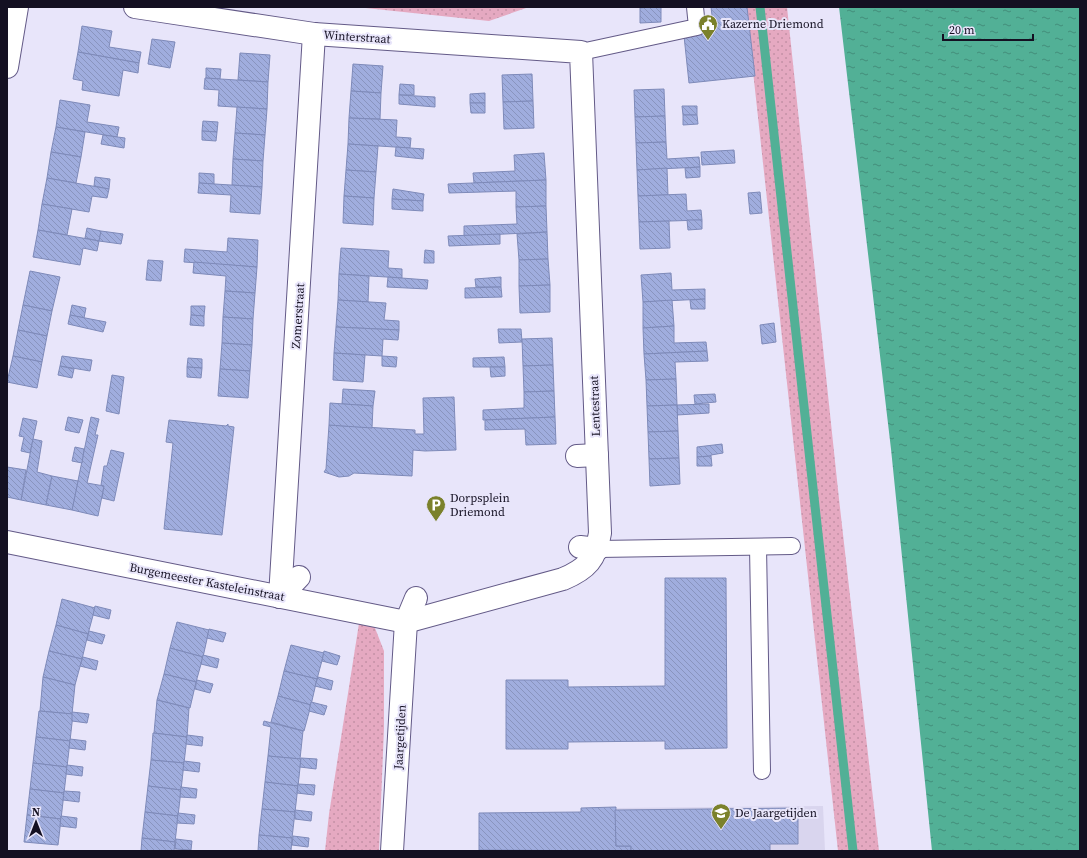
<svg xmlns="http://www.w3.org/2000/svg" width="1087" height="858" viewBox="0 0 1087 858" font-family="'Source Serif 4',serif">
  <defs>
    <pattern id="grass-dots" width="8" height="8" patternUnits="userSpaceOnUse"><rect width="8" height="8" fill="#e5a9c1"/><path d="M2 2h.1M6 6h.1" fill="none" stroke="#c490a6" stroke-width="1.8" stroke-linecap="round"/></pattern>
    <pattern id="water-ripples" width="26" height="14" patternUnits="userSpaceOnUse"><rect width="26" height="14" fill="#52b096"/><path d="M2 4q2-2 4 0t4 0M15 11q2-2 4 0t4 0" fill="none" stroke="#438e7a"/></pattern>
    <pattern id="building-back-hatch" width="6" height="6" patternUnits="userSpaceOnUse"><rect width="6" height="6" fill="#a0adde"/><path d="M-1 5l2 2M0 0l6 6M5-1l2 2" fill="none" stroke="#8994be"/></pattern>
  </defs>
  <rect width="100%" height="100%" fill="#e8e5fa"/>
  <path fill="#d9d5ee" d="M 823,806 L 825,851 L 618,851 L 617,808 Z"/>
  <g fill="url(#grass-dots)">
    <path d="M 356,7 L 529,7 L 489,21 Z"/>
    <path d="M 746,7 L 787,7 L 839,499 L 879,851 L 838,851 Z"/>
    <path d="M 360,617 L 375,628 L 384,651 L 384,728 L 379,851 L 325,851 L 329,814 Z"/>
  </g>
  <path fill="url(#water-ripples)" d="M 839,7 L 1080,7 L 1080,851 L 932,851 L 891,449 Z"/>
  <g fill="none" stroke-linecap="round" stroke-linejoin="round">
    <path stroke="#52b096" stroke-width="9" d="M 760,7 L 853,851"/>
  </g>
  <g fill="url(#building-back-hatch)" stroke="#7e8ab9">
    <path d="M 651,7 L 661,7 L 661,22 L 640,23 L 640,8 Z"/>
    <path d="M 711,7 L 747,7 L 755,76 L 689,83 L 684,36 L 714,32 Z"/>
    <path d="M 82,26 L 112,31 L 109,47 L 141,52 L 139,63 L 78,52 Z"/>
    <path d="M 152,39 L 175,42 L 170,68 L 148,64 Z"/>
    <path d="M 78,52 L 139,63 L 138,73 L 123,70 L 119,96 L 82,90 L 83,81 L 73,79 Z"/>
    <path d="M 240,53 L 270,55 L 268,82 L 238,80 Z"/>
    <path d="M 353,64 L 383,66 L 381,93 L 351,91 Z"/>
    <path d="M 206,68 L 221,69 L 220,79 L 206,78 Z"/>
    <path d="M 532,74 L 533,101 L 503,102 L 502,75 Z"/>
    <path d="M 205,78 L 268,82 L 267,109 L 218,106 L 219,90 L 204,89 Z"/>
    <path d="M 400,84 L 414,85 L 414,95 L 399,95 Z"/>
    <path d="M 664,89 L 665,116 L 635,117 L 634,90 Z"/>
    <path d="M 351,91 L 381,93 L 380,119 L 349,118 Z"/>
    <path d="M 485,93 L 485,103 L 470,103 L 470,94 Z"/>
    <path d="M 399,95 L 435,97 L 435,107 L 399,104 Z"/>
    <path d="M 60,100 L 90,105 L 87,122 L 119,127 L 117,137 L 56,127 Z"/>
    <path d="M 533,101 L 534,128 L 504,129 L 503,102 Z"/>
    <path d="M 470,103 L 485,103 L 485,113 L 471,113 Z"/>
    <path d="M 682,106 L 697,106 L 697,115 L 683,115 Z"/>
    <path d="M 237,107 L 267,109 L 265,135 L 235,133 Z"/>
    <path d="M 683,115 L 697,115 L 698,124 L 683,125 Z"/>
    <path d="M 665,116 L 666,142 L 636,143 L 635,117 Z"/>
    <path d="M 349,118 L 397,120 L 396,137 L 411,138 L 410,148 L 348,144 Z"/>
    <path d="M 203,121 L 218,122 L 217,132 L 202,131 Z"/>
    <path d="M 56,127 L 85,132 L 81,157 L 51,152 Z"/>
    <path d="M 202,131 L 217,132 L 216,141 L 202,140 Z"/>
    <path d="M 235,133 L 265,135 L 263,161 L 233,159 Z"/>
    <path d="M 103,135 L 125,138 L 124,148 L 101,144 Z"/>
    <path d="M 666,142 L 667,159 L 699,157 L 700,167 L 637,170 L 636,143 Z"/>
    <path d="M 348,144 L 378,146 L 376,172 L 346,170 Z"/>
    <path d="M 396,147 L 424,149 L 423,159 L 395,156 Z"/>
    <path d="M 734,150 L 735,163 L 702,165 L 701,152 Z"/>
    <path d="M 51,152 L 81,157 L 76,183 L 47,178 Z"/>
    <path d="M 544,153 L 546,180 L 474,183 L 473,173 L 515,171 L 514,155 Z"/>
    <path d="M 233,159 L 263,161 L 262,187 L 232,185 Z"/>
    <path d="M 700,167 L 700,177 L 686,178 L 685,168 Z"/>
    <path d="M 667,168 L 668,195 L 638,196 L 637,170 Z"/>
    <path d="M 346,170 L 376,172 L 374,198 L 344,196 Z"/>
    <path d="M 199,173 L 214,174 L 214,184 L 199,183 Z"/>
    <path d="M 95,177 L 110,179 L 109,189 L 94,186 Z"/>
    <path d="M 47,178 L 109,189 L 107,198 L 92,196 L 89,212 L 42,204 Z"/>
    <path d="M 546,180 L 546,206 L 516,207 L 516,191 L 449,193 L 448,184 Z"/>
    <path d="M 199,183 L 262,187 L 260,214 L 230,212 L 231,195 L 198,193 Z"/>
    <path d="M 393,189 L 424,194 L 423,201 L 392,199 Z"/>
    <path d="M 760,192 L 762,213 L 750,214 L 748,193 Z"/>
    <path d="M 686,194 L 687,211 L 701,210 L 702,220 L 639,222 L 638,196 Z"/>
    <path d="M 344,196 L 374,198 L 373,225 L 343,223 Z"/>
    <path d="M 392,199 L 423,201 L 423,211 L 392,209 Z"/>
    <path d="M 42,204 L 72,209 L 67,235 L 38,230 Z"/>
    <path d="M 546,206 L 547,232 L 464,236 L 464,226 L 517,224 L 516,207 Z"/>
    <path d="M 687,220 L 702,220 L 702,229 L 688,230 Z"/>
    <path d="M 669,221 L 670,248 L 640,249 L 639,222 Z"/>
    <path d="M 87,228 L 101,231 L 99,241 L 85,238 Z"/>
    <path d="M 38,230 L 99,241 L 97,251 L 83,248 L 80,265 L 33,257 Z"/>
    <path d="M 101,231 L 123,234 L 121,244 L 99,241 Z"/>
    <path d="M 547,232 L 548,259 L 519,260 L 517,234 Z"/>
    <path d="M 500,234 L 500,244 L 449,246 L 448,236 Z"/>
    <path d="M 228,238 L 258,240 L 257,267 L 184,262 L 185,249 L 227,252 Z"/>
    <path d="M 341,248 L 389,251 L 388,268 L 402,269 L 402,278 L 339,274 Z"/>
    <path d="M 425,250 L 434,251 L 434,263 L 424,263 Z"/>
    <path d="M 548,259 L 550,285 L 519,286 L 519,260 Z"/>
    <path d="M 148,260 L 163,261 L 161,281 L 146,280 Z"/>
    <path d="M 194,262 L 257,267 L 255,293 L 225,291 L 226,276 L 193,273 Z"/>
    <path d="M 30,271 L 60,277 L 52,311 L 23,305 Z"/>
    <path d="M 671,273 L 672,290 L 705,289 L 705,299 L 643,302 L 641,275 Z"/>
    <path d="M 339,274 L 369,276 L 368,302 L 338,300 Z"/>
    <path d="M 388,277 L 428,280 L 427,289 L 387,287 Z"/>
    <path d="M 501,277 L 501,287 L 476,287 L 475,279 Z"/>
    <path d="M 550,285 L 550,312 L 520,313 L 519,286 Z"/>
    <path d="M 501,287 L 502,297 L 465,298 L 465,288 Z"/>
    <path d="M 225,291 L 255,293 L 253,319 L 223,317 Z"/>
    <path d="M 705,299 L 705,309 L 691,309 L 690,300 Z"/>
    <path d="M 338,300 L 386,303 L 384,320 L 399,321 L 399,330 L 336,327 Z"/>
    <path d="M 672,300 L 674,326 L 643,328 L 643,302 Z"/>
    <path d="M 23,305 L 52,311 L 47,336 L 18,330 Z"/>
    <path d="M 72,305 L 86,308 L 84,318 L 70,315 Z"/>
    <path d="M 191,306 L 205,306 L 204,316 L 191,315 Z"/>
    <path d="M 70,315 L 106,322 L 103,332 L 68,324 Z"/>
    <path d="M 191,315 L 204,316 L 204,326 L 190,325 Z"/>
    <path d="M 223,317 L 253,319 L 252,345 L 222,343 Z"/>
    <path d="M 774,323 L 776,342 L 762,344 L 760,325 Z"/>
    <path d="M 674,326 L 674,343 L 706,342 L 707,351 L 644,354 L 643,328 Z"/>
    <path d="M 336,327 L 399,330 L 398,340 L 383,339 L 382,356 L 334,353 Z"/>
    <path d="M 498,329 L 521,329 L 522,342 L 499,343 Z"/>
    <path d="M 18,330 L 47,336 L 42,362 L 13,356 Z"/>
    <path d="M 552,338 L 553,365 L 523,366 L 522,339 Z"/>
    <path d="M 222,343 L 252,345 L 250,371 L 220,369 Z"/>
    <path d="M 707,351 L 708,361 L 675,362 L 676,379 L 646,380 L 644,354 Z"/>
    <path d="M 334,353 L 365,355 L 363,382 L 333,380 Z"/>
    <path d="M 13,356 L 42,362 L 37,388 L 7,382 Z"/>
    <path d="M 62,356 L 92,360 L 90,371 L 60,366 Z"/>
    <path d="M 382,356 L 397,357 L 396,367 L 382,366 Z"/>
    <path d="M 504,357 L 505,367 L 473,367 L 473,358 Z"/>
    <path d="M 188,358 L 202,359 L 202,368 L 187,367 Z"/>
    <path d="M 553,365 L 554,391 L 524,392 L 523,366 Z"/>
    <path d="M 60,366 L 74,369 L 72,378 L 58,375 Z"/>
    <path d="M 187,367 L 202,368 L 201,378 L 187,377 Z"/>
    <path d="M 490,367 L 505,367 L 505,376 L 491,377 Z"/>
    <path d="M 220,369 L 250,371 L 248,398 L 218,396 Z"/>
    <path d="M 112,375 L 124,377 L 119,414 L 106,411 Z"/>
    <path d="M 676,379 L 677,405 L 647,406 L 646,380 Z"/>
    <path d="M 343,389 L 375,391 L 373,406 L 342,404 Z"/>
    <path d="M 554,391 L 555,417 L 483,420 L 483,410 L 524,408 L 524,392 Z"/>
    <path d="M 715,394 L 716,402 L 695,404 L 694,395 Z"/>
    <path d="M 454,397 L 456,450 L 425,451 L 413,450 L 412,476 L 354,473 L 349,476 L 339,477 L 324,472 L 326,469 L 329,425 L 415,430 L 415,434 L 424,434 L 423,398 Z"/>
    <path d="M 330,403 L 373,406 L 372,428 L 329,425 Z"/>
    <path d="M 709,404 L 709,413 L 677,415 L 677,405 Z"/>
    <path d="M 677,405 L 678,431 L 648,432 L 647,406 Z"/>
    <path d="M 68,417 L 83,420 L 79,433 L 65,430 Z"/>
    <path d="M 91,417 L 99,419 L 95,435 L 98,435 L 87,483 L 104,486 L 98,516 L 72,510 Z"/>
    <path d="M 555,417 L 556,444 L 526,445 L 525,429 L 485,430 L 485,420 Z"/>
    <path d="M 23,418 L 37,421 L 30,453 L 21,451 L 24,437 L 19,436 Z"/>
    <path d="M 169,420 L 226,426 L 228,424 L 228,426 L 234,427 L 222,535 L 164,529 L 173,443 L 166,442 Z"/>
    <path d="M 678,431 L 679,458 L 649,459 L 648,432 Z"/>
    <path d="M 33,439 L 42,441 L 37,472 L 52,476 L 46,505 L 21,500 Z"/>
    <path d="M 722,444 L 723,453 L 711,455 L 711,456 L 697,457 L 697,447 Z"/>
    <path d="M 75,447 L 84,449 L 82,463 L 72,461 Z"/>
    <path d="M 111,450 L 124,453 L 114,501 L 102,498 L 104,486 L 101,485 L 104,466 L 107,466 Z"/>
    <path d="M 711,456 L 712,466 L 697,466 L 697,457 Z"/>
    <path d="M 679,458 L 680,484 L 650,486 L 649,459 Z"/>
    <path d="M 7,467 L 26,470 L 21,500 L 7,497 Z"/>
    <path d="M 52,476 L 78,481 L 72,510 L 46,505 Z"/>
    <path d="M 665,578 L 726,578 L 727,748 L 665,749 L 665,741 L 568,742 L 568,749 L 506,749 L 506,680 L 568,680 L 568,687 L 665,686 Z"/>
    <path d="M 62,599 L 95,608 L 88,634 L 56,625 Z"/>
    <path d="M 95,606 L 111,610 L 109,619 L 93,615 Z"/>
    <path d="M 177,622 L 209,630 L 203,657 L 170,648 Z"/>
    <path d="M 56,625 L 88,634 L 82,659 L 49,651 Z"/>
    <path d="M 209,629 L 226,633 L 223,642 L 207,638 Z"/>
    <path d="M 89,631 L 105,635 L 102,644 L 87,640 Z"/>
    <path d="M 291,645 L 324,653 L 317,679 L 284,671 Z"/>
    <path d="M 170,648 L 203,657 L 196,682 L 164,674 Z"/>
    <path d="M 49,651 L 82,659 L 75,685 L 43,677 Z"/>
    <path d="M 324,651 L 340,656 L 337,665 L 322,661 Z"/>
    <path d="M 203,655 L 219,659 L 217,668 L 201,664 Z"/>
    <path d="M 83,657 L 98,661 L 96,670 L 80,666 Z"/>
    <path d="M 284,671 L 317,679 L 311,705 L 278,696 Z"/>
    <path d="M 164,674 L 196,682 L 190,708 L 157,700 Z"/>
    <path d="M 43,677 L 75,685 L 72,714 L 40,711 Z"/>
    <path d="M 318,677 L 333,681 L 331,690 L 315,686 Z"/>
    <path d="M 197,680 L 213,684 L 210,693 L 195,689 Z"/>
    <path d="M 278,696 L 311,705 L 304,731 L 271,722 Z"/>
    <path d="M 157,700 L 189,708 L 187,737 L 154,733 Z"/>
    <path d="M 311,702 L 327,706 L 324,715 L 309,711 Z"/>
    <path d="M 39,711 L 73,714 L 70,741 L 36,737 Z"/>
    <path d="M 72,712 L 89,714 L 87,723 L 72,721 Z"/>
    <path d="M 264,721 L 303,731 L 300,759 L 268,756 L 271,727 L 263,725 Z"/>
    <path d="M 153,733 L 187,737 L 184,763 L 151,760 Z"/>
    <path d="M 187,735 L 203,737 L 202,746 L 186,744 Z"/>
    <path d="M 36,737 L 70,741 L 67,767 L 33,763 Z"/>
    <path d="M 70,739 L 86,741 L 85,750 L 69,748 Z"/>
    <path d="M 268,756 L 301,759 L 298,786 L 265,782 Z"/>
    <path d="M 301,758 L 317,759 L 316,769 L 300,767 Z"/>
    <path d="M 151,760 L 184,763 L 181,790 L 148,786 Z"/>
    <path d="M 184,761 L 200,763 L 199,772 L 183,770 Z"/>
    <path d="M 33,763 L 67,767 L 64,793 L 30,789 Z"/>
    <path d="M 67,765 L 83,767 L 82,776 L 66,774 Z"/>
    <path d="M 265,782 L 298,786 L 295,812 L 262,809 Z"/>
    <path d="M 298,784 L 315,785 L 314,795 L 297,793 Z"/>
    <path d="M 148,786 L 181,790 L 178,816 L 145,812 Z"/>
    <path d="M 181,787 L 197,789 L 196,798 L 180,797 Z"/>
    <path d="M 30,789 L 64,793 L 61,819 L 27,815 Z"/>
    <path d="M 64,791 L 80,792 L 79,802 L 63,800 Z"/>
    <path d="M 616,807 L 616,846 L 631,846 L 631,851 L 479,850 L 479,813 L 581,812 L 581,808 Z"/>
    <path d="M 798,808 L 798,844 L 770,844 L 770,851 L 631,851 L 631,846 L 616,846 L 615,810 Z"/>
    <path d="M 262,809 L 295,812 L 292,838 L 259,835 Z"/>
    <path d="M 295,810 L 312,812 L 311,821 L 295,819 Z"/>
    <path d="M 145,812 L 178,816 L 175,842 L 142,838 Z"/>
    <path d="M 178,813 L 195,815 L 194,824 L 177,823 Z"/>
    <path d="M 27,815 L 61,819 L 58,845 L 24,842 Z"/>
    <path d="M 61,816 L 77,818 L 76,828 L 60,826 Z"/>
    <path d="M 259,835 L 292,838 L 291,851 L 258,851 Z"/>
    <path d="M 293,836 L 309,838 L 308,847 L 292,845 Z"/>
    <path d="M 142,838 L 175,842 L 174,851 L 141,851 Z"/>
    <path d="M 176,839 L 192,841 L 191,850 L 175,849 Z"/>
  </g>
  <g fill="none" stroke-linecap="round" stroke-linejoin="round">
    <g stroke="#635a87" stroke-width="18">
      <g id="service">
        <path d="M 581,52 L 697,27 L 695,7"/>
        <path d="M 758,547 L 762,771"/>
        <path d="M 598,549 L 792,546"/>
      </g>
    </g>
    <g stroke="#635a87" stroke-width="24">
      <g id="pedestrian">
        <path d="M 577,456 L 597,455"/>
        <path d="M 580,547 L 598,549"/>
        <path d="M 280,597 L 299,577"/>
        <path d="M 406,622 L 416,598"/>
      </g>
    </g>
    <g stroke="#635a87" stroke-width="24">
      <g id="minor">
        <path d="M 7,67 L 17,7"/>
        <path d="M 7,542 L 406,622 L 563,579 C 587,569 596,559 600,533 L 581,52 L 314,34 L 135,7"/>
        <path d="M 280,597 L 314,34"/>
        <path d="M 392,851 L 406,622"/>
      </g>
    </g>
    <use href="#service" stroke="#fff" stroke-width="16"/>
    <use href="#pedestrian" stroke="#fff" stroke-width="22"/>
    <use href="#minor" stroke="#fff" stroke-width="22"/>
  </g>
  <defs>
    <g id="civic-pin" transform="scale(1)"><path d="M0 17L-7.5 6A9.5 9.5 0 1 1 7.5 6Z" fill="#7b812b" stroke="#e8e5fa"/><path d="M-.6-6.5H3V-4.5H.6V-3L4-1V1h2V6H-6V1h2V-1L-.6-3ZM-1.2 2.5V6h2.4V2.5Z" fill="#fff"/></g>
    <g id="parking-pin" transform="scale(1)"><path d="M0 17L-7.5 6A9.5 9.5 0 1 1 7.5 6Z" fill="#7b812b" stroke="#e8e5fa"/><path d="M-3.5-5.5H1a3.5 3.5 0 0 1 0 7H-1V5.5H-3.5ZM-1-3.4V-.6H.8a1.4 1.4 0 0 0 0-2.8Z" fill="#fff"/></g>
    <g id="school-pin" transform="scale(1)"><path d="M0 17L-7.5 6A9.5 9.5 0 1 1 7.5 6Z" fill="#7b812b" stroke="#e8e5fa"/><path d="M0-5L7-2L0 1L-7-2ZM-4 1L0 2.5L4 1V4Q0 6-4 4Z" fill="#fff"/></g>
  </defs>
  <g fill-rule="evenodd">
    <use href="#civic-pin" x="708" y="24"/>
    <use href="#parking-pin" x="436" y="505"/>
    <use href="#school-pin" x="721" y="813"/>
  </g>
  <g text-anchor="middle" stroke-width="4" stroke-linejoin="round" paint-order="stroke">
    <g font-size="12" fill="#141022" stroke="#e8e5fa" text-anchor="start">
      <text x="722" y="28">Kazerne Driemond</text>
      <text x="450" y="502">Dorpsplein<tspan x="450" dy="14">Driemond</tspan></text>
      <text x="735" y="817">De Jaargetijden</text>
    </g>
    <g font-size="12" fill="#141022" stroke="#e8e5fa">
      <text transform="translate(357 37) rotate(4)" y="4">Winterstraat</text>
      <text transform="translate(298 316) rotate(-86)" y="4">Zomerstraat</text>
      <text transform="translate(595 406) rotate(-92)" y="4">Lentestraat</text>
      <text transform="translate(207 582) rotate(11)" y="4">Burgemeester Kasteleinstraat</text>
      <text transform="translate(400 737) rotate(-87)" y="4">Jaargetijden</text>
    </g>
  </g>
  <rect width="1087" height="858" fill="none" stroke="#141022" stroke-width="16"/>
  <g transform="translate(36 822)" stroke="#e8e5fa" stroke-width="3" paint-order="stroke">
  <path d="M0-3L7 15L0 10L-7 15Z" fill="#141022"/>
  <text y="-6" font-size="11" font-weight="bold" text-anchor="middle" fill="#141022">N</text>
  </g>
  <path d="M943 34v6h90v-6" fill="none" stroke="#141022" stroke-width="2"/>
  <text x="949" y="34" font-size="12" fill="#141022" stroke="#e8e5fa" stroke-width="3" paint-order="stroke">20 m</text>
</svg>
